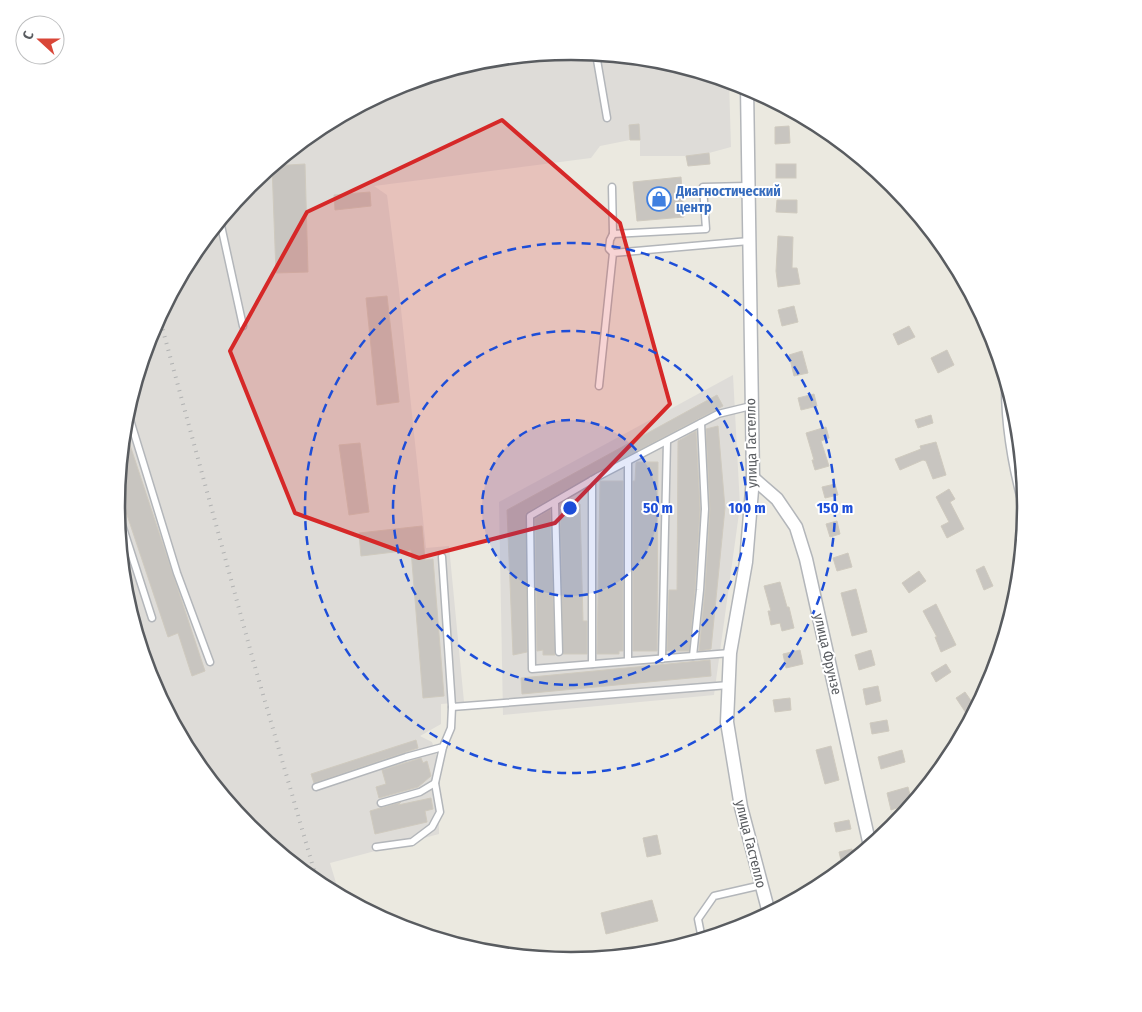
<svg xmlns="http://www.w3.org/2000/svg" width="1142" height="1012" viewBox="0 0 1142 1012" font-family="'Fira Sans Condensed',sans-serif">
  <rect width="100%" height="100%" fill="#ebe9e0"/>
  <g fill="#dedcd8">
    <path d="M 571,51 L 660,60 L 729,81 L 731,147 L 709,153 L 686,156 L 640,156 L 640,140 L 630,140 L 600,146 L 591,158 L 374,186 L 387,195 L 399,290 L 426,548 L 449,546 L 464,702 L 441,704 L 441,724 L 420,736 L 432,742 L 438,761 L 439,834 L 330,863 L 340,896 L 318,884 L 249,827 L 193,758 L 151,680 L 125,594 L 116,506 L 125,417 L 151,332 L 193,253 L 250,184 L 319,128 L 397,86 L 483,60 Z"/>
    <path d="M 733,375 L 740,506 L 714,695 L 503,715 L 499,502 Z"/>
  </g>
  <g fill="#c8c5c0" stroke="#cfcabf">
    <path d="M 639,124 L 640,140 L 630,140 L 629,125 Z"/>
    <path d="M 789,126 L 790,143 L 775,144 L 775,127 Z"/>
    <path d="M 709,153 L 710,164 L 688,166 L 686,156 Z"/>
    <path d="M 305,164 L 308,272 L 276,273 L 272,166 Z"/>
    <rect x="776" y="164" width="20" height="14"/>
    <path d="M 681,177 L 684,217 L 637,221 L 633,182 Z"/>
    <path d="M 370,192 L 371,206 L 335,210 L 334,195 Z"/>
    <path d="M 777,200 L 797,200 L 797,213 L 776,212 Z"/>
    <path d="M 778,236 L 793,237 L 792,268 L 797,268 L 800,284 L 778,287 L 776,271 Z"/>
    <path d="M 387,296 L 399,402 L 377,405 L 366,298 Z"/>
    <path d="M 794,306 L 798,322 L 782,326 L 778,310 Z"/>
    <path d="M 909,326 L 915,337 L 898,345 L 893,334 Z"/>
    <path d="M 947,350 L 954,365 L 938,373 L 931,358 Z"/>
    <path d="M 802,351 L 808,373 L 794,376 L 789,355 Z"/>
    <path d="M 814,394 L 817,406 L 801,410 L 798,398 Z"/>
    <path d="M 717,395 L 723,406 L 595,473 L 526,513 L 527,652 L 513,655 L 507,510 Z"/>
    <path d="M 931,415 L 933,423 L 918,428 L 915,420 Z"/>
    <path d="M 718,426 L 725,508 L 711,649 L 699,651 L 705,591 L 710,509 L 706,429 Z"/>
    <path d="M 124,427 L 205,671 L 192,676 L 178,633 L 168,637 L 118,488 Z"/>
    <path d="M 826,427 L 829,438 L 821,441 L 829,466 L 815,470 L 812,460 L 814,460 L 806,433 Z"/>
    <path d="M 696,431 L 700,509 L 695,590 L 689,651 L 667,651 L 669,590 L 677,590 L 678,441 Z"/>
    <path d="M 936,442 L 946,475 L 933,479 L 926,461 L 923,460 L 900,470 L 895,459 L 921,449 L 920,446 Z"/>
    <path d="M 360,443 L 369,512 L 349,515 L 339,445 Z"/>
    <path d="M 637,462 L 658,462 L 657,651 L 633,651 L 633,481 L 635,481 L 636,463 Z"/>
    <path d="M 600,481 L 623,481 L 623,651 L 619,651 L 619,654 L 597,654 Z"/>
    <path d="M 835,484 L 838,495 L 825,498 L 822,487 Z"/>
    <path d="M 949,489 L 955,499 L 950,502 L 964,529 L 947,538 L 941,526 L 949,522 L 936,497 Z"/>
    <path d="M 560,504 L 580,504 L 583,621 L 587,621 L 587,654 L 563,654 Z"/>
    <path d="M 550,510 L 555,655 L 543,655 L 543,650 L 537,651 L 535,519 Z"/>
    <path d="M 837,521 L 840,534 L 830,537 L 826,524 Z"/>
    <path d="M 422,526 L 425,560 L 433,559 L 444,696 L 423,698 L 411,550 L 361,556 L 359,533 Z"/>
    <path d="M 848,553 L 852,567 L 837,571 L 833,558 Z"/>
    <path d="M 984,566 L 993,586 L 984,590 L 976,570 Z"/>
    <path d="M 919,571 L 926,581 L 909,593 L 902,583 Z"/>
    <path d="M 780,582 L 787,607 L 789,607 L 794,628 L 782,631 L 780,623 L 771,625 L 768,611 L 771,611 L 764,586 Z"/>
    <path d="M 856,589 L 867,632 L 852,636 L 841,593 Z"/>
    <path d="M 936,604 L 956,645 L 941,652 L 935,637 L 937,637 L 923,611 Z"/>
    <path d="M 800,650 L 803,664 L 786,668 L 783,654 Z"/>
    <path d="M 871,650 L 875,665 L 859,670 L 855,655 Z"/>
    <path d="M 710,660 L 711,676 L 522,694 L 521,678 Z"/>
    <path d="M 946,664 L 951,672 L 936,682 L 931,673 Z"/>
    <path d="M 878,686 L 881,701 L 866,705 L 863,689 Z"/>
    <path d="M 965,692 L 972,702 L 983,695 L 970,719 L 956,698 Z"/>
    <path d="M 790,698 L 791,710 L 775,712 L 773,700 Z"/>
    <path d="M 887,720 L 889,731 L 872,734 L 870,723 Z"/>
    <path d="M 416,740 L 418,748 L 314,783 L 311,774 Z"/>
    <path d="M 831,746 L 839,780 L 825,784 L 816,750 Z"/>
    <path d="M 902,750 L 905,762 L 881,769 L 878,757 Z"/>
    <path d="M 421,758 L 423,763 L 427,761 L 431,776 L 418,787 L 379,798 L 376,787 L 386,784 L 382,770 Z"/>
    <path d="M 908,787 L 912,803 L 891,810 L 887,793 Z"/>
    <path d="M 431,798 L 433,809 L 425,811 L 427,822 L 375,834 L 370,811 L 401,802 L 398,805 Z"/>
    <path d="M 849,820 L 851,829 L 836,832 L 834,823 Z"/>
    <path d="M 657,835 L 661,854 L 647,857 L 643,838 Z"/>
    <path d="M 852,849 L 854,859 L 850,862 L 842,864 L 839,852 Z"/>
    <path d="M 652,900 L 658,921 L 606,934 L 601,913 Z"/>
  </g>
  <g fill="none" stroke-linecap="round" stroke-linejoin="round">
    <g stroke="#b3b6ba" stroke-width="9">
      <g id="service">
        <path d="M 596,54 L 607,118"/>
        <path d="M 612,187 L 613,234 L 706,229 L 703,187 L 748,186"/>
        <path d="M 220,221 L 243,326"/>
        <path d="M 613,234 L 610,240 L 609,249 L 613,253"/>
        <path d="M 599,386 L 613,253 L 749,241"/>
        <path d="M 127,410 L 177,573 L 210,662"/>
        <path d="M 628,462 L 628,661"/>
        <path d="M 555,502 L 559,652"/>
        <path d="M 116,506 L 152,618"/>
        <path d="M 442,557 L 452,707 L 729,685"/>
        <path d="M 730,653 L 532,669 L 530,516 L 597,477 L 718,414 L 751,406"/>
        <path d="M 693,656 L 700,590 L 705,509 L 701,423"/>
        <path d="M 662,659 L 667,441"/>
        <path d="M 592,664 L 592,480"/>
        <path d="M 316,787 L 406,757 L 443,747 L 451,728 L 452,707"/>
        <path d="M 381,803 L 420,792 L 435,783 L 443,747"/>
        <path d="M 376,847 L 412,842 L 432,827 L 440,812 L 435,783"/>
        <path d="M 702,939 L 698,919 L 714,896 L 762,885"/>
      </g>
    </g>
    <g stroke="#b3b6ba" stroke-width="15">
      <g id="minor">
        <path d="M 747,87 L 753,478 L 746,562 L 730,653 L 727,722 L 741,807 L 769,913"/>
        <path d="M 1008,387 C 1008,427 1015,467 1026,507"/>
        <path d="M 753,478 L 777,499 L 796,527 L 806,559 L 870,846"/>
      </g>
    </g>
    <use href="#service" stroke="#fff" stroke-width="6"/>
    <use href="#minor" stroke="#fff" stroke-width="12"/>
    <path stroke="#b1b2b2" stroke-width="4" stroke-dasharray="1 6" stroke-linecap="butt" d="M 159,316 L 253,660 L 318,884"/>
  </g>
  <path fill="#d62828" fill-opacity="0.2" stroke="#d62828" stroke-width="4" stroke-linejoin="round" d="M 502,120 L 620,223 L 670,404 L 555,523 L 419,558 L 295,513 L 230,351 L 307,212 Z"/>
  <circle cx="570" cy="508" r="88" fill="#1d4ed8" fill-opacity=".12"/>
  <g fill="none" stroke="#1d4ed8" stroke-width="2.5" stroke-dasharray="9 6">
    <circle cx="570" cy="508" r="88"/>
    <circle cx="570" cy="508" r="177"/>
    <circle cx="570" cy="508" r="265"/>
  </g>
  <defs>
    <g id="shop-ring" transform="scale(1.25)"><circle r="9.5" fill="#fff" stroke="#3f7fe0" stroke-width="1.5"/><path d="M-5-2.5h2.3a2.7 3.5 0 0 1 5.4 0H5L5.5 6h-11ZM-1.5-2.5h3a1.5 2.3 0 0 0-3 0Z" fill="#3f7fe0"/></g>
  </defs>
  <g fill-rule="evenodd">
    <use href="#shop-ring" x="659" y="199"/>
  </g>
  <g text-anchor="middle" stroke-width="4" stroke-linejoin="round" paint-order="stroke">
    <g font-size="14" font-weight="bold" fill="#366cbe" stroke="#fff" text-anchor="start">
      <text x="676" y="196">Диагностический<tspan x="676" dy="16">центр</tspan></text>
    </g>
    <g font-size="14" fill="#595c60" stroke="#fff">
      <text transform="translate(751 443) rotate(-91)" y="5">улица Гастелло</text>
      <text transform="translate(828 654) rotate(77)" y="5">улица Фрунзе</text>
      <text transform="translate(751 844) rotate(76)" y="5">улица Гастелло</text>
    </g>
  </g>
  <path d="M0 0H1142V1012H0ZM125 506a446 446 0 1 1 892 0a446 446 0 1 1-892 0Z" fill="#fff" fill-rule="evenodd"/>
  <path fill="none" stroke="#595c60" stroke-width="2.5" d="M125 506a446 446 0 1 1 892 0a446 446 0 1 1-892 0Z"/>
  <circle cx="570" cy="508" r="8" fill="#1d4ed8" stroke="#fff" stroke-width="2.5"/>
  <g font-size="15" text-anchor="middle" font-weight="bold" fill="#1d4ed8" stroke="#fff" stroke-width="4" stroke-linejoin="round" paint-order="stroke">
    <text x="658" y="513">50 m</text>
    <text x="747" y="513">100 m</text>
    <text x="835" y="513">150 m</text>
  </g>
  <g transform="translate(40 40) rotate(291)"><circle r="24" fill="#ffffff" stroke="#bdbebf"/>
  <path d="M0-4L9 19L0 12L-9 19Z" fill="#d94638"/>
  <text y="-8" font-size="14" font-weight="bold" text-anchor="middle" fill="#595c60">С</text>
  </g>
</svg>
